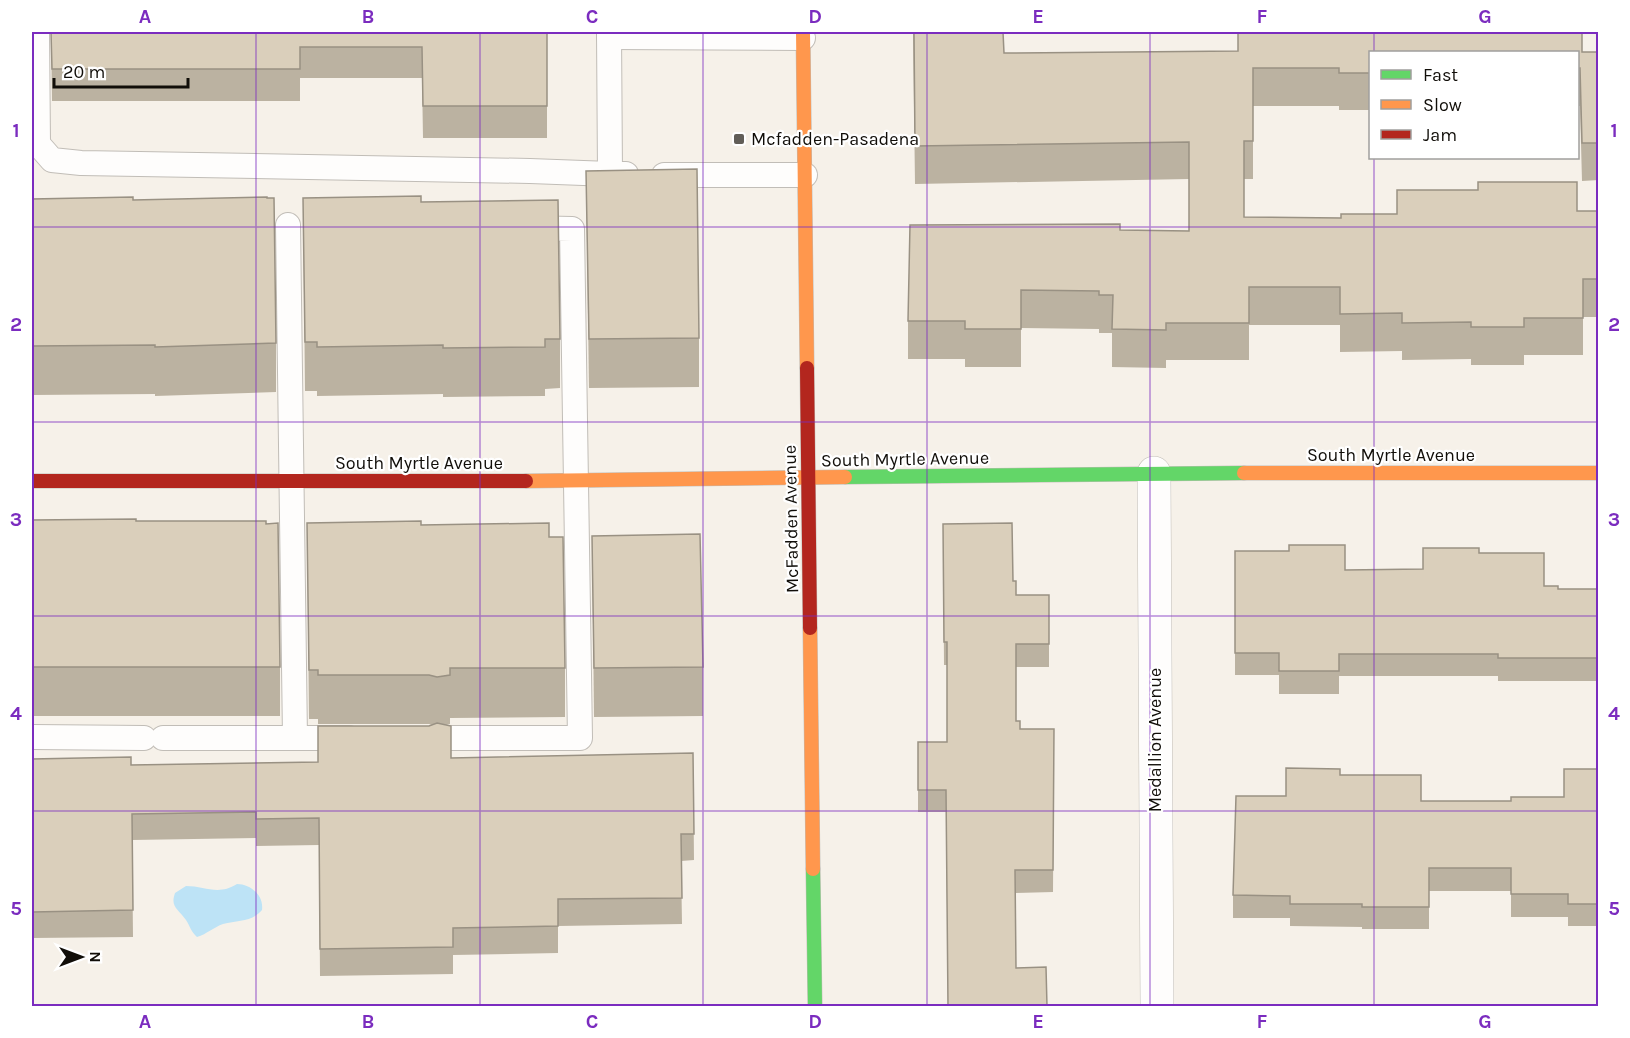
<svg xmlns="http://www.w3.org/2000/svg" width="1630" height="1038" viewBox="0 0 1630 1038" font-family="Karla,sans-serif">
  <rect width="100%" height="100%" fill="#f6f1e9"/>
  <path fill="#bde3f6" d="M 237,884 C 250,884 264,895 262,910 C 252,922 238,920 223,924 C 214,927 207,934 197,937 C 191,932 190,926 186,920 C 178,909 170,907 175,893 L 186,886 C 205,886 218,896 237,884 Z"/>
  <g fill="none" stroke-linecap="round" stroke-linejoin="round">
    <g stroke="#c1bdb7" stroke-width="26">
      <g id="lane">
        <path d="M 37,32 L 38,144 L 52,160 L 81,163 L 530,171 L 610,174"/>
        <path d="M 609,32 L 610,174 L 626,174"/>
        <path d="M 609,37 L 803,38"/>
        <path d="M 664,175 L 805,175"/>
        <path d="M 288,225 L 295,738"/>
        <path d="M 32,737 L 144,738"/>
        <path d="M 163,738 L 349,738"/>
        <path d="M 445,738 L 580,738 L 572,229 L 525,228"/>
      </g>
    </g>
    <g stroke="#c1bdb7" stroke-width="34">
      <path id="street" d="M 1154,473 L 1157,1006"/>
    </g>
    <g stroke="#c1bdb7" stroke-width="15">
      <g id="fast">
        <path d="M 845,477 L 1244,473"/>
        <path d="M 813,869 L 815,1006"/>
      </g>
    </g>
    <g stroke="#c1bdb7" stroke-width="15">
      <g id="slow">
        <path d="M 803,32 L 807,368"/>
        <path d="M 1244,473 L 1598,473"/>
        <path d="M 526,481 L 845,477"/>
        <path d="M 810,628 L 813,869"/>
      </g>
    </g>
    <g stroke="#c1bdb7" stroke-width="15">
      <g id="jam">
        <path d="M 807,368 L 810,628"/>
        <path d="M 32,481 L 526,481"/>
      </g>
    </g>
    <use href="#lane" stroke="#fefdfc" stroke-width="24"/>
    <use href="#street" stroke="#fefdfc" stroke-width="33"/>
    <use href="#fast" stroke="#63d668" stroke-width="14"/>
    <use href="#slow" stroke="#ff974d" stroke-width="14"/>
    <use href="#jam" stroke="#b3261e" stroke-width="14"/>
  </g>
  <g fill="#bbb2a1">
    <path d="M 51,32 L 547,32 L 547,138 L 423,138 L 422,78 L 300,78 L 300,101 L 52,101 Z"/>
    <path d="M 913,32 L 1003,32 L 1004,53 L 1599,52 L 1599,180 L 1582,181 L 1580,106 L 1578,106 L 1578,52 L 1371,52 L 1371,110 L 1339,110 L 1339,106 L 1253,106 L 1253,179 L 1244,179 L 1244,217 L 1341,218 L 1599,211 L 1599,317 L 1583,317 L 1583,355 L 1524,355 L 1524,365 L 1471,365 L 1471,359 L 1402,360 L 1402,351 L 1340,352 L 1340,325 L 1249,325 L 1249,360 L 1166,360 L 1166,368 L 1112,367 L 1112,333 L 1099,333 L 1099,329 L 1021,328 L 1021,367 L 965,367 L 965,359 L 908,359 L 908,321 L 1120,230 L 1189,231 L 1189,179 L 915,184 Z"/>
    <path d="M 586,171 L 699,338 L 699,387 L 589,388 Z"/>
    <path d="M 303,198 L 421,202 L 560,339 L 560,388 L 545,389 L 545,396 L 443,397 L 443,394 L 317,396 L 317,391 L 305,391 Z"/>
    <path d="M 32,199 L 133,200 L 276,343 L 276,392 L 155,396 L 155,394 L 32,395 Z"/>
    <path d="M 32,520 L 136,521 L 280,667 L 280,716 L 32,716 Z"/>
    <path d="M 307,523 L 421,525 L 549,537 L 565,668 L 565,717 L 450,718 L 450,724 L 446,725 L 451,758 L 693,753 L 694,860 L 681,861 L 682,924 L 558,926 L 558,953 L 453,955 L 453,974 L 320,976 L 319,845 L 256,846 L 256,838 L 132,840 L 133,937 L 32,938 L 32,759 L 131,765 L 318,762 L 432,725 L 429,724 L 318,724 L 318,719 L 309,719 Z"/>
    <path d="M 943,524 L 1013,581 L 1016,595 L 1049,595 L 1049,667 L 1016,667 L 1016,721 L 1020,729 L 1054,729 L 1053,892 L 1015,893 L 948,1006 L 946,812 L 918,812 L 918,742 L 947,742 L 947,665 L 944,665 Z"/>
    <path d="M 592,536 L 703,667 L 703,716 L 594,717 Z"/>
    <path d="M 1235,551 L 1345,570 L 1423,569 L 1479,553 L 1544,586 L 1558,589 L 1599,589 L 1599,681 L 1498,681 L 1498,676 L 1339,676 L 1339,694 L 1279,694 L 1279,675 L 1235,675 Z"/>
    <path d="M 1599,769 L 1599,926 L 1568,926 L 1568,917 L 1511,917 L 1511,891 L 1429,891 L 1429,929 L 1362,929 L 1362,927 L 1290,926 L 1290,918 L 1233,918 L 1233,895 L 1286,796 L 1340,775 L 1421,801 L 1511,801 L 1564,797 Z"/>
  </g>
  <g fill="#dacfbb" stroke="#999183" stroke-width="1.5">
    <path d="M 51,32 L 547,32 L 547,106 L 423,106 L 422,47 L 300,47 L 300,69 L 52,69 Z"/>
    <path d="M 914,32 L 1003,32 L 1004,53 L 1238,51 L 1238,32 L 1582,32 L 1582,52 L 1599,52 L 1599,143 L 1582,143 L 1580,68 L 1578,68 L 1578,52 L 1371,52 L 1371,73 L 1339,73 L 1339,68 L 1253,68 L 1253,141 L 1244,141 L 1244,217 L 1341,218 L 1341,214 L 1397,214 L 1397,190 L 1478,190 L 1478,182 L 1577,182 L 1577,211 L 1599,211 L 1599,279 L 1583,279 L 1583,318 L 1524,318 L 1524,327 L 1471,327 L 1471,322 L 1402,323 L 1402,313 L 1340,314 L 1340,287 L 1249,287 L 1249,323 L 1166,323 L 1166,330 L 1112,329 L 1113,295 L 1099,295 L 1099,291 L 1021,290 L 1021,329 L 965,329 L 965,321 L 908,321 L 910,225 L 1120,224 L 1120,230 L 1189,231 L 1189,142 L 915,146 Z"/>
    <path d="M 697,169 L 699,338 L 589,339 L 586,171 Z"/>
    <path d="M 421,196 L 421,202 L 558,200 L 560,339 L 545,339 L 545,347 L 443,348 L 443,345 L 317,347 L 317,342 L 305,342 L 303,198 Z"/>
    <path d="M 133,197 L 133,200 L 267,197 L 267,198 L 274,198 L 276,343 L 155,347 L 155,345 L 32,346 L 32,199 Z"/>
    <path d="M 136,519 L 136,521 L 266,521 L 266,524 L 278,523 L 280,667 L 32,667 L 32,520 Z"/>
    <path d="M 421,521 L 421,525 L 549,523 L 549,537 L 563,537 L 565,668 L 450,668 L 450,675 L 437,677 L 429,675 L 318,675 L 318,670 L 309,670 L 307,523 Z"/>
    <path d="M 1012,523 L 1013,581 L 1016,581 L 1016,595 L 1049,595 L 1049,644 L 1016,644 L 1016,721 L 1020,721 L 1020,729 L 1054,729 L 1053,870 L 1015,870 L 1016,968 L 1046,967 L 1047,1006 L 948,1006 L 946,790 L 918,790 L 918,742 L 947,742 L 947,642 L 944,642 L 943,524 Z"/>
    <path d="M 700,534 L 703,667 L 594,668 L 592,536 Z"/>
    <path d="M 1289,545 L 1345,545 L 1345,570 L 1423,569 L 1423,548 L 1479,548 L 1479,553 L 1544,553 L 1544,586 L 1558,586 L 1558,589 L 1599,589 L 1599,658 L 1498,658 L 1498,654 L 1339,654 L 1339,671 L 1279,671 L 1279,653 L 1235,653 L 1235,551 L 1289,551 Z"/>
    <path d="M 437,723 L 451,726 L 451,758 L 693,753 L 694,834 L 681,834 L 682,898 L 558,899 L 558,926 L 453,928 L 453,947 L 320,949 L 319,818 L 256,819 L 256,812 L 132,814 L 133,910 L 32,912 L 32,759 L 131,757 L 131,765 L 318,762 L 318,726 L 429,726 Z"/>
    <path d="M 1286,768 L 1340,769 L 1340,775 L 1421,775 L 1421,801 L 1511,801 L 1511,797 L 1564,797 L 1564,769 L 1599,769 L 1599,904 L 1568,904 L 1568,894 L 1511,894 L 1511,868 L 1429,868 L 1429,907 L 1362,907 L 1362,904 L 1290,904 L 1290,896 L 1233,895 L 1236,796 L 1286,796 Z"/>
  </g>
  <path fill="none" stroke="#7b2cbf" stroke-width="1.5" stroke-opacity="0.55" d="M 256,32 L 256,1006M 480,32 L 480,1006M 703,32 L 703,1006M 927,32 L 927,1006M 1150,32 L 1150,1006M 1374,32 L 1374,52M 1374,158 L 1374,1006M 32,227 L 1598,227M 32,422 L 1598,422M 32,616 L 1598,616M 32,811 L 1598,811"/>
  <rect fill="#615d57" stroke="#fff" stroke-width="2" x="733" y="133" width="12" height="12" rx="3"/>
  <g text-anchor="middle" stroke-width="4.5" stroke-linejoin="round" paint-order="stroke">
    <g font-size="18" fill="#110e09" stroke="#fff" text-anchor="start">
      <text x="751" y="145">Mcfadden-Pasadena</text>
    </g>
    <g font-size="18" fill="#110e09" stroke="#fff">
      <text x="1391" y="461">South Myrtle Avenue</text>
      <text transform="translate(905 459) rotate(-1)" y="6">South Myrtle Avenue</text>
      <text x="419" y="469">South Myrtle Avenue</text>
      <text transform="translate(791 519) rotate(-91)" y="6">McFadden Avenue</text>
      <text transform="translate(1155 740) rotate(-90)" y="6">Medallion Avenue</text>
    </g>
  </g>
  <rect width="1630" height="1038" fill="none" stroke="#ffffff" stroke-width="66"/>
  <rect x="1369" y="51" width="210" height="108" fill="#ffffff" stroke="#a09f9d" stroke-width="1.5"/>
  <rect x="1381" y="70" width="30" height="9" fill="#63d668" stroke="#a09f9d" stroke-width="1.5"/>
  <text x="1423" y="81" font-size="18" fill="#110e09">Fast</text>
  <rect x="1381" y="100" width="30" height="9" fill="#ff974d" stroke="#a09f9d" stroke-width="1.5"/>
  <text x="1423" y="111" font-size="18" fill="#110e09">Slow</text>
  <rect x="1381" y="130" width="30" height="9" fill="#b3261e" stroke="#a09f9d" stroke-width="1.5"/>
  <text x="1423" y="141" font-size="18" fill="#110e09">Jam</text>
  <g transform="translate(81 957) rotate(90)" stroke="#ffffff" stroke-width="4.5" paint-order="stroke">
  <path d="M0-4.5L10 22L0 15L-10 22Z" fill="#110e09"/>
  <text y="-9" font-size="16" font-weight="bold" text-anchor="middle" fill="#110e09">N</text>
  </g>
  <path d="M54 78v9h134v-9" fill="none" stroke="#110e09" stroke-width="3"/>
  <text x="63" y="78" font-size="18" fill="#110e09" stroke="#ffffff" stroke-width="4.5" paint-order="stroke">20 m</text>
  <rect x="33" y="33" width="1564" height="972" fill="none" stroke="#7b2cbf" stroke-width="2"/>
  <g font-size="20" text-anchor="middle" font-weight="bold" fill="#7b2cbf">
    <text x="145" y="23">A</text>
    <text x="368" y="23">B</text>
    <text x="592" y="23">C</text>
    <text x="815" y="23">D</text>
    <text x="1038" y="23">E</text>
    <text x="1262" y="23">F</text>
    <text x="1485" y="23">G</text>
    <text x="16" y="137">1</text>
    <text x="1614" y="137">1</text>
    <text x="16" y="331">2</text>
    <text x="1614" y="331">2</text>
    <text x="16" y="526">3</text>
    <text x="1614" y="526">3</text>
    <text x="16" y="720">4</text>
    <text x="1614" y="720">4</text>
    <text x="16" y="915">5</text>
    <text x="1614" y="915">5</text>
    <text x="145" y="1028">A</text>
    <text x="368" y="1028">B</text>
    <text x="592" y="1028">C</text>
    <text x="815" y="1028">D</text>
    <text x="1038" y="1028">E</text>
    <text x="1262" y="1028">F</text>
    <text x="1485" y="1028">G</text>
  </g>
</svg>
